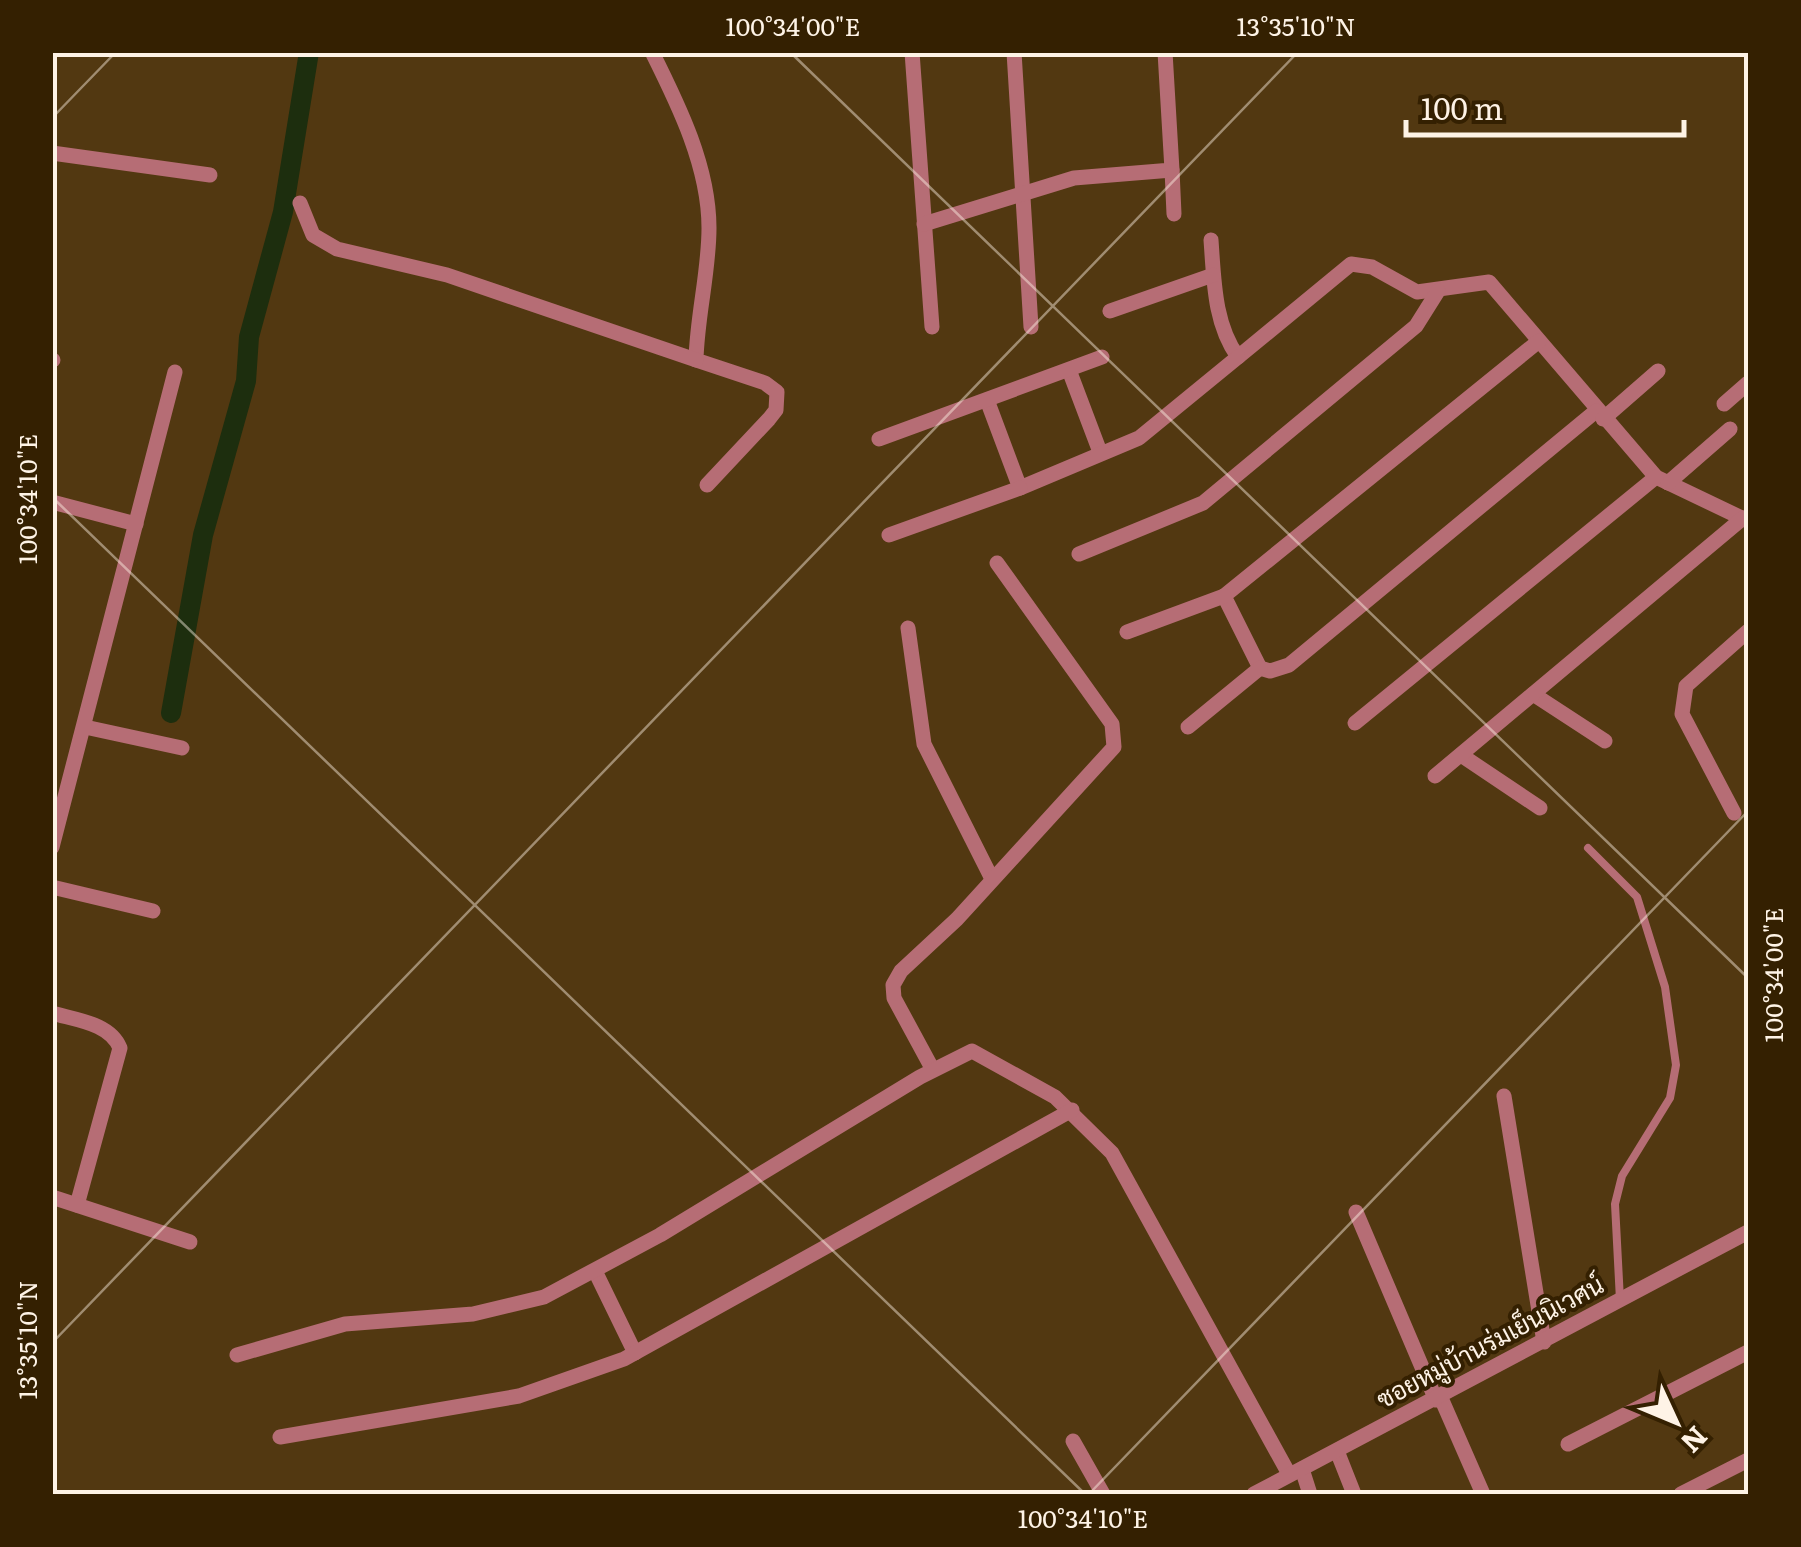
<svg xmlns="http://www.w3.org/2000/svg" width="1801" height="1547" viewBox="0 0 1801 1547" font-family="Literata,Sarabun,serif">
  <rect width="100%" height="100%" fill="#523811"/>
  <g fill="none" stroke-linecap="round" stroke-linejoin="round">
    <path stroke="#1d2e0e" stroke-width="20" d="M 171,713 L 203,535 L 246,381 L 249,337 L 283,212 L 309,52"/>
    <path stroke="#b66d75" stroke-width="8" d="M 1588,848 L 1637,897 L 1665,987 L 1676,1065 L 1670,1098 L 1622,1176 L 1615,1204 L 1620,1300"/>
    <g stroke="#b66d75" stroke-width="15">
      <path d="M 652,52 C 679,106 709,167 709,228 C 709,272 697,316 696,360 L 765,383 L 777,392 L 776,410 L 769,419 L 707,485"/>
      <path d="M 912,52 L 932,327"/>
      <path d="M 1014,52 L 1031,327"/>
      <path d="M 52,153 L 210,175"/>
      <path d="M 1172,170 L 1174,214"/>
      <path d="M 300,203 L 313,235 L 337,249 L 447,275 L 696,360"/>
      <path d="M 924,224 L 1074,178 L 1172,170 L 1165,52"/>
      <path d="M 1211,240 C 1214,280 1214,324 1238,357 L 1351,264 L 1372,267 L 1417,292 L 1489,282 L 1656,477 L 1748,521"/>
      <path d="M 1110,311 L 1213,275"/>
      <path d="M 1539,341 L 1224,596 L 1260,668 L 1270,671 L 1289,665 L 1596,411"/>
      <path d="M 52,360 L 53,360"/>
      <path d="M 1069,370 L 1100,452"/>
      <path d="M 987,400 L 1020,488 L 1139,438 L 1238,357"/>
      <path d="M 1724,404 L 1748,383"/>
      <path d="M 1603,419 L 1658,371"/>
      <path d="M 879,439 L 1102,357"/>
      <path d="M 1668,483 L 1730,429"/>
      <path d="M 52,502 L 136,524"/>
      <path d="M 889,535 L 1020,488"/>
      <path d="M 1079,554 L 1203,503 L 1416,326 L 1438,291"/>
      <path d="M 908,628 L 924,744 L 992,879"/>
      <path d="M 1127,632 L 1224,596"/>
      <path d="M 1533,694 L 1605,741"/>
      <path d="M 1355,723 L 1656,477"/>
      <path d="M 85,727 L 182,748"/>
      <path d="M 1188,727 L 1260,668"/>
      <path d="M 1461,755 L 1540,808"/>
      <path d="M 1435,776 L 1743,518"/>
      <path d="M 1734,813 L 1682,714 L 1686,686 L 1748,631"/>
      <path d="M 52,847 L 175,372"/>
      <path d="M 52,887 L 153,911"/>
      <path d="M 52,1013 C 76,1020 110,1023 120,1048 L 77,1205"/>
      <path d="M 933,1070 L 894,998 L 893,985 L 901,971 L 957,919 L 1114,747 L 1112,724 L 997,563"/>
      <path d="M 1504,1096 L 1544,1342"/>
      <path d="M 52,1197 L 190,1242"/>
      <path d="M 1356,1212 L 1436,1400"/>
      <path d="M 595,1271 L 635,1353"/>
      <path d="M 237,1355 L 345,1324 L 473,1314 L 544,1297 L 660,1235 L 920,1077 L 972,1051 L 1055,1097 L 1112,1153 L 1289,1474"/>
      <path d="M 1441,1398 L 1483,1494"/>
      <path d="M 280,1437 L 519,1396 L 624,1359 L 1072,1110"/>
      <path d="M 1073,1441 L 1103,1494"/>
      <path d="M 1568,1444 L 1748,1352"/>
      <path d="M 1337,1451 L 1354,1494"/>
      <path d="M 1302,1469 L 1310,1494"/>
      <path d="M 1254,1494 L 1748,1232"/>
      <path d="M 1681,1494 L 1748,1460"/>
    </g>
  </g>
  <path fill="none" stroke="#fef3e6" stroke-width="2.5" stroke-opacity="0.45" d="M 790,52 L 1748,978M 52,118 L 116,52M 52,497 L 1085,1494M 52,1343 L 1298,52M 1089,1494 L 1748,811"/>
  <g text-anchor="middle" stroke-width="8" stroke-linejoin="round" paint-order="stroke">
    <g font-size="25" fill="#fef3e6" stroke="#342001">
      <text transform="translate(1490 1342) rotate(-28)" y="9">ซอยหมู่บ้านร่มเย็นนิเวศน์</text>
    </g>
  </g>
  <rect width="1801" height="1547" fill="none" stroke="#342001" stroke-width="110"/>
  <g transform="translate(1676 1422) rotate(134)" stroke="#342001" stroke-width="8" paint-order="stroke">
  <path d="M0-8L18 38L0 25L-18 38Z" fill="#fef3e6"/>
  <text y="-15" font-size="28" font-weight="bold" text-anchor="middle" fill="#fef3e6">N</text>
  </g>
  <path d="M1406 120v15h278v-15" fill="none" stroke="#fef3e6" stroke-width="5"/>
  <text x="1421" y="120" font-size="30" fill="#fef3e6" stroke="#342001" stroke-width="8" paint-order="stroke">100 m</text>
  <rect x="55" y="55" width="1691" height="1437" fill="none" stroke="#fef3e6" stroke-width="4"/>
  <g font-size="25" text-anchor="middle" fill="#fef3e6">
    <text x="793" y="36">100°34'00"E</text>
    <text x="1296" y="36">13°35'10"N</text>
    <text transform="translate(28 499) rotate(-90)" y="9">100°34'10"E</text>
    <text transform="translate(1774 975) rotate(-90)" y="9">100°34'00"E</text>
    <text transform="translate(28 1340) rotate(-90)" y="9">13°35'10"N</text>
    <text x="1083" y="1528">100°34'10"E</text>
  </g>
</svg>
